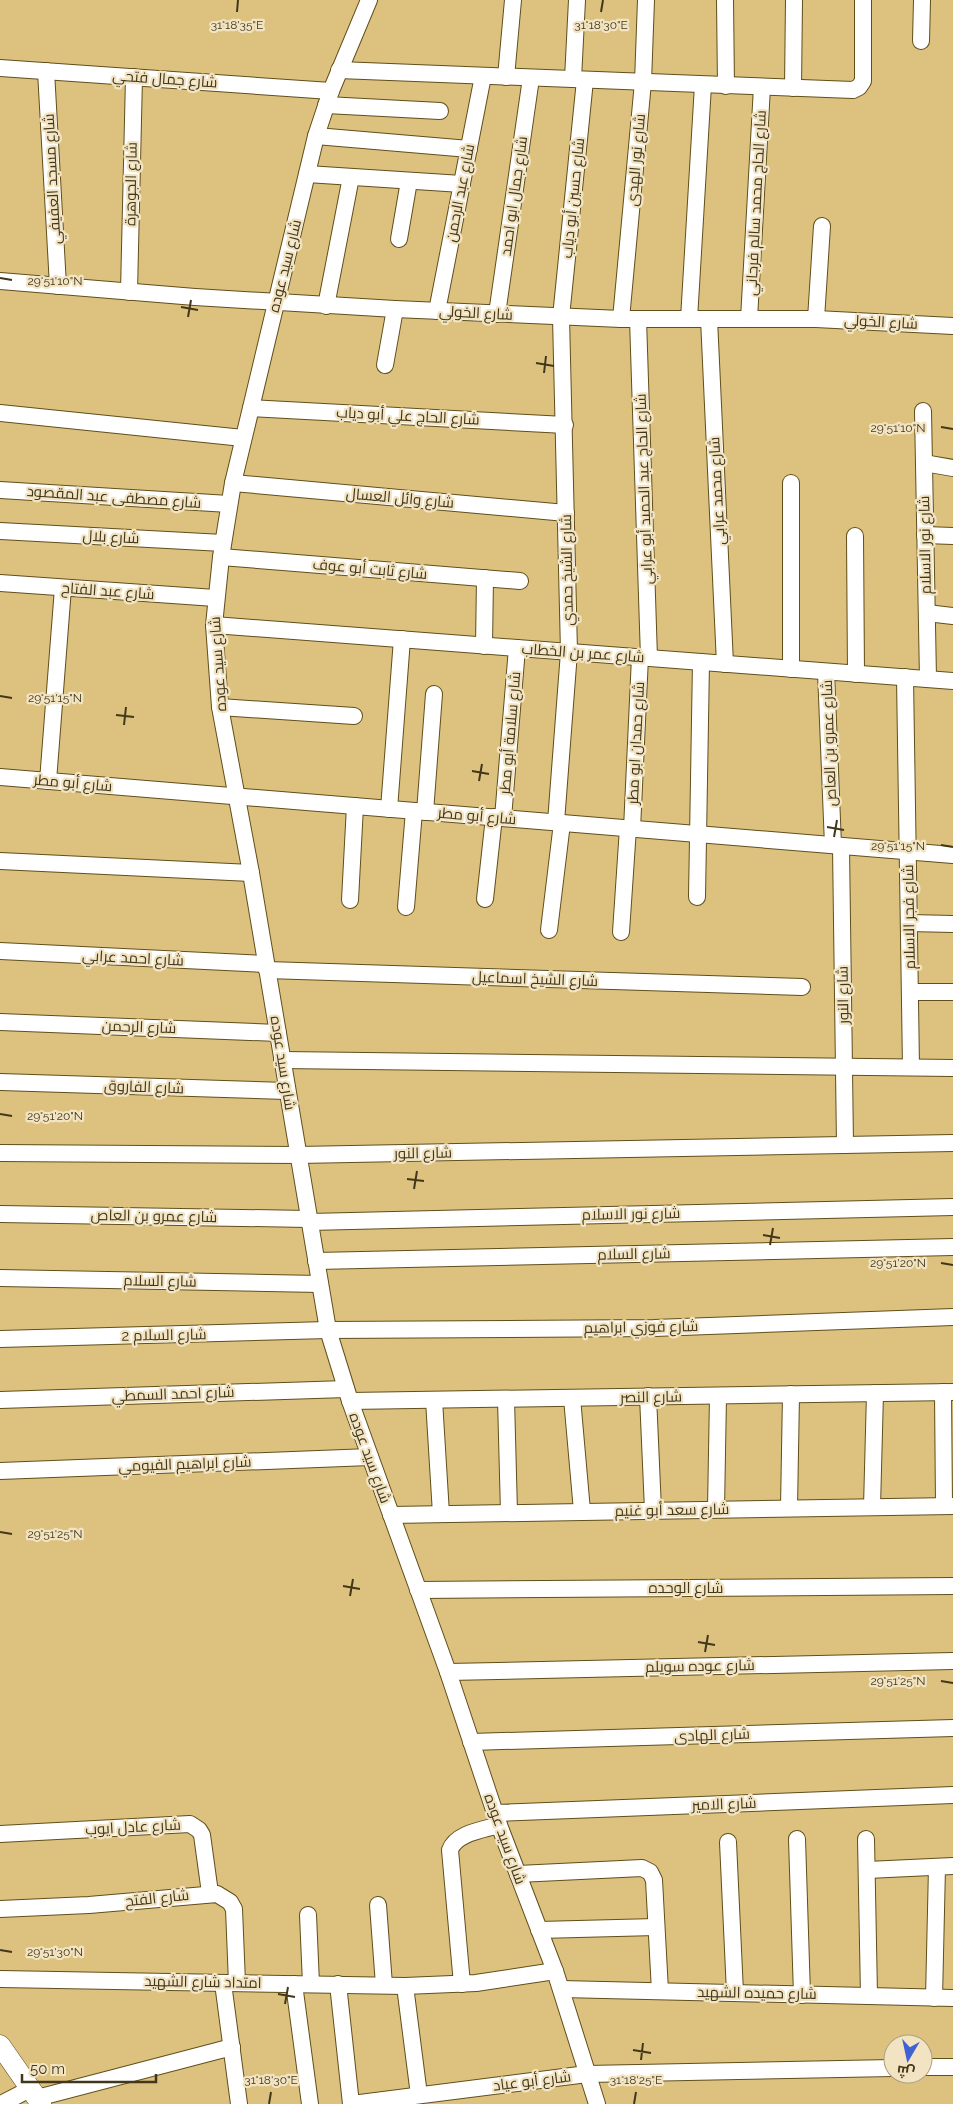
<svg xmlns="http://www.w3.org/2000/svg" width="953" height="2104" viewBox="0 0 953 2104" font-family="Raleway,Cairo,sans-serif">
  <rect width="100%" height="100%" fill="#ddc27f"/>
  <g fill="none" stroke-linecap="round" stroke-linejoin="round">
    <g stroke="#614e1b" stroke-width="18">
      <g id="minor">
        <path d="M 369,0 L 331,91 L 316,136 L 233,483 L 221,557 L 214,625 L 220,707 L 251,873 L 328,1330 L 350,1401 L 448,1672 L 499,1825 L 555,1971 L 597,2104"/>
        <path d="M 725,0 L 726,86"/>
        <path d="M 921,41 L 922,0"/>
        <path d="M 0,68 L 331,91"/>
        <path d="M 339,70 L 853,90 L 859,87 L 863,81 L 863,0"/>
        <path d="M 46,71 L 58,286"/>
        <path d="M 506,77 L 513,0"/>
        <path d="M 573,79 L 577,0"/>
        <path d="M 793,88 L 794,0"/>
        <path d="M 326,105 L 440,111"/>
        <path d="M 316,136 L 469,149"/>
        <path d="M 307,174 L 462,184"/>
        <path d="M 399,239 L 409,181"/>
        <path d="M 0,281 L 195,297 L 395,309 L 621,319 L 816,319 L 953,326"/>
        <path d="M 129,292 L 134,77"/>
        <path d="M 326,306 L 351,177"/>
        <path d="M 437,311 L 483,76"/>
        <path d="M 497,314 L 531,78"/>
        <path d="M 621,319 L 643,82 L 646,0"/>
        <path d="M 638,319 L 649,658"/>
        <path d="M 689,319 L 703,85"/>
        <path d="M 709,319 L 725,664"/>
        <path d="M 749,319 L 762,87"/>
        <path d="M 816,319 L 822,226"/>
        <path d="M 385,365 L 395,309"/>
        <path d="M 251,408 L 565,425"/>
        <path d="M 923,411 L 928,679"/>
        <path d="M 0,413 L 243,438"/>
        <path d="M 924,463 L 953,468"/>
        <path d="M 233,483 L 566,513"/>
        <path d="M 0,490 L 229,504"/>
        <path d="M 0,531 L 223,543"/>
        <path d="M 925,535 L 953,536"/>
        <path d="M 855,536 L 856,674"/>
        <path d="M 221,557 L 520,581"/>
        <path d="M 0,583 L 215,598"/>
        <path d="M 927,613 L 953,616"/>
        <path d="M 214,625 L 953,681"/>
        <path d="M 484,646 L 485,578"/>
        <path d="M 791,669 L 791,483"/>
        <path d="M 826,672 L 833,845"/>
        <path d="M 905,677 L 911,1067"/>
        <path d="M 220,707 L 354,716"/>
        <path d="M 0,777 L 953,855"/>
        <path d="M 48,781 L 63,588"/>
        <path d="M 389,809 L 402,639"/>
        <path d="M 425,812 L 434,694"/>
        <path d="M 503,818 L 517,648"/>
        <path d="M 556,822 L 569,652 L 561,317 L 585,80"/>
        <path d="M 632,829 L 640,657"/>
        <path d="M 841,846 L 845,1145"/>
        <path d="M 0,861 L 251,873"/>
        <path d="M 697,897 L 701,662"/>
        <path d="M 485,899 L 494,817"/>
        <path d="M 350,900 L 355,806"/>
        <path d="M 406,907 L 414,811"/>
        <path d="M 909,923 L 953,924"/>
        <path d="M 549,930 L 562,823"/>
        <path d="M 621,932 L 628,828"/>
        <path d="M 0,951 L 266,964"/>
        <path d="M 267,970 L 802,987"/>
        <path d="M 910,992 L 953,992"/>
        <path d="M 0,1022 L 278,1033"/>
        <path d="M 282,1060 L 953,1068"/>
        <path d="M 0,1082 L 287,1091"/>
        <path d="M 0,1153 L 298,1155 L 953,1143"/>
        <path d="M 0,1214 L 308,1219"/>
        <path d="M 309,1222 L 953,1207"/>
        <path d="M 316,1261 L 953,1247"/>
        <path d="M 0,1278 L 320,1284"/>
        <path d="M 0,1339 L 328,1330 L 654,1328 L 953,1317"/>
        <path d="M 943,1392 L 944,1506"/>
        <path d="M 648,1396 L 653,1510"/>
        <path d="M 572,1398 L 582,1511"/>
        <path d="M 506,1399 L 509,1513"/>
        <path d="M 0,1400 L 346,1389"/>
        <path d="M 434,1400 L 441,1514"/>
        <path d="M 350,1401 L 953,1392"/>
        <path d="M 0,1471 L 370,1457"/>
        <path d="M 872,1507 L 875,1393"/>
        <path d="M 789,1508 L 791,1394"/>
        <path d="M 716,1509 L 718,1396"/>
        <path d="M 391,1515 L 953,1506"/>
        <path d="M 418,1590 L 953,1586"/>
        <path d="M 448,1672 L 953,1661"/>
        <path d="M 471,1742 L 953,1728"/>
        <path d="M 495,1813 L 953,1795"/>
        <path d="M 0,1834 L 190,1824 L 199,1830 L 202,1835 L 210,1893"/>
        <path d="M 797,1839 L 802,1995"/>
        <path d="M 866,1839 L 869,1996"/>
        <path d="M 728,1842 L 735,1993"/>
        <path d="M 867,1870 L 953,1866"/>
        <path d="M 518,1874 L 642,1868 L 650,1872 L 654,1880 L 660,1991"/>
        <path d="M 378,1905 L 384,1985"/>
        <path d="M 0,1909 L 89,1905 L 217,1894 L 230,1902 L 234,1909 L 237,1983"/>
        <path d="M 308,1915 L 311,1984"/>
        <path d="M 539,1930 L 656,1927"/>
        <path d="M 0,1979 L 405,1986 L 476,1983 L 555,1971"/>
        <path d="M 223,1983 L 239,2104"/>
        <path d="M 294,1984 L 310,2104"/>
        <path d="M 338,1984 L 351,2104"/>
        <path d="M 462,1984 L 450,1850 C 456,1833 483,1830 499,1825"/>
        <path d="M 405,1986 L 419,2095"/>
        <path d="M 561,1989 L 953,1998"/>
        <path d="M 934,1998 L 937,1867"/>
        <path d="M 923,2067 L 953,2067"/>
        <path d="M 37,2098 L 232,2047"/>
        <path d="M 1,2104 L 30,2089"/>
        <path d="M 352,2104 L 587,2074 L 893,2068"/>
      </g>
    </g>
    <g stroke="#614e1b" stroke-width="21">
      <path id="tertiary" d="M 0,2045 L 41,2104"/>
    </g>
    <use href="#minor" stroke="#fff" stroke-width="16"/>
    <use href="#tertiary" stroke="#fff" stroke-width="20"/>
  </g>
  <path fill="none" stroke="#42371b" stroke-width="2" d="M 237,12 L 238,0M 601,12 L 603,0M 0,278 L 12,280M 181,307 L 198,310M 188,317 L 191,300M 536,363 L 554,366M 544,373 L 546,356M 941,427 L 953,429M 0,696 L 12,698M 116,715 L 134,717M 124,725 L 126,707M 472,771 L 489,774M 479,781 L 482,764M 827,827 L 844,830M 834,837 L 837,820M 941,845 L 953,847M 0,1114 L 12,1116M 407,1179 L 424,1181M 414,1189 L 417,1171M 763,1235 L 780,1238M 770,1245 L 773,1228M 941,1263 L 953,1265M 0,1532 L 12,1534M 343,1586 L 360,1589M 350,1596 L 353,1579M 698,1642 L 715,1645M 705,1652 L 708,1635M 941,1681 L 953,1683M 0,1950 L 12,1952M 278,1994 L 295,1997M 285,2004 L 288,1987M 633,2050 L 651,2053M 641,2060 L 643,2043M 269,2104 L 271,2092M 634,2104 L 636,2092"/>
  <g text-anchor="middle" stroke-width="4.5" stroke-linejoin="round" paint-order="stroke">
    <g font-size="15" fill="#42371b" stroke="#f2e4c3">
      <text transform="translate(165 79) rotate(4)" y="5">شارع جمال فتحي</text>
      <text transform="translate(636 160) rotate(-85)" y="5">شارع نور الهدى</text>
      <text transform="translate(52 179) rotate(-93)" y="5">شارع مسجد العفيفي</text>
      <text transform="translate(131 184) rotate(-89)" y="5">شارع الجوهرة</text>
      <text transform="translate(460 193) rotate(-79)" y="5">شارع عبد الرحمن</text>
      <text transform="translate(514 196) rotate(-82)" y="5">شارع جمال ابو احمد</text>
      <text transform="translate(573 198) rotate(-84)" y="5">شارع حسين أبو دياب</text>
      <text transform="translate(756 203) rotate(-87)" y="5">شارع الحاج محمد سالم فرجاني</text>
      <text transform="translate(285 266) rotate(-76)" y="5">شارع سيد عوده</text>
      <text transform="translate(476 313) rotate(3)" y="5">شارع الخولي</text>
      <text transform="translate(881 322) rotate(3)" y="5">شارع الخولي</text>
      <text transform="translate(408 416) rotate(3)" y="5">شارع الحاج علي أبو دياب</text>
      <text transform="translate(644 489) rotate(-92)" y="5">شارع الحاج عبد الحميد أبو عرابي</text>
      <text transform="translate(717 491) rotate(-93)" y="5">شارع محمد عرابي</text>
      <text transform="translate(114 497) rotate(4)" y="5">شارع مصطفى عبد المقصود</text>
      <text transform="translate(400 498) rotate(5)" y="5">شارع وائل العسال</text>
      <text transform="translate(111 537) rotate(3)" y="5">شارع بلال</text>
      <text transform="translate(925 545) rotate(-91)" y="5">شارع نور الاسلام</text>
      <text transform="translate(370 569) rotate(5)" y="5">شارع ثابت أبو عوف</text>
      <text transform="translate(567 570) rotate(-91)" y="5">شارع الشيخ حمدي</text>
      <text transform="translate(108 591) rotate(4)" y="5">شارع عبد الفتاح</text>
      <text transform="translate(583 653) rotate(4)" y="5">شارع عمر بن الخطاب</text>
      <text transform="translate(218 664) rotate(-94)" y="5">شارع سيد عوده</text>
      <text transform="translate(510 733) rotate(-85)" y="5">شارع سلامة أبو مطر</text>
      <text transform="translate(636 743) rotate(-87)" y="5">شارع حمدان ابو مطر</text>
      <text transform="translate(829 743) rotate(-92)" y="5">شارع عمرو بن العاص</text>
      <text transform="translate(73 783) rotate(5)" y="5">شارع أبو مطر</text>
      <text transform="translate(477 816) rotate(5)" y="5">شارع أبو مطر</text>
      <text transform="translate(909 917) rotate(-91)" y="5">شارع فجر الاسلام</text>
      <text transform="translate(133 958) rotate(3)" y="5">شارع احمد عرابي</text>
      <text transform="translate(535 979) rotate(2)" y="5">شارع الشيخ اسماعيل</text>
      <text transform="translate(843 995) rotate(-91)" y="5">شارع النور</text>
      <text transform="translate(139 1027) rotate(2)" y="5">شارع الرحمن</text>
      <text transform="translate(283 1063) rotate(81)" y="5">شارع سيد عوده</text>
      <text transform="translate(144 1087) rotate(2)" y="5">شارع الفاروق</text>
      <text transform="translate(423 1153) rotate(-1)" y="5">شارع النور</text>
      <text transform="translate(631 1214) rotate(-1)" y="5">شارع نور الاسلام</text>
      <text transform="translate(154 1216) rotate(1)" y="5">شارع عمرو بن العاص</text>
      <text transform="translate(634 1254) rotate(-1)" y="5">شارع السلام</text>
      <text transform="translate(160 1281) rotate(1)" y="5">شارع السلام</text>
      <text transform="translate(641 1327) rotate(-1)" y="5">شارع فوزي ابراهيم</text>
      <text transform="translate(164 1335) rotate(-1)" y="5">شارع السلام 2</text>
      <text transform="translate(173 1394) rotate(-2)" y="5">شارع احمد السمطي</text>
      <text transform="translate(651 1397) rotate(-1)" y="5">شارع النصر</text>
      <text transform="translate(370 1458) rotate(70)" y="5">شارع سيد عوده</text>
      <text transform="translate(185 1464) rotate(-2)" y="5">شارع ابراهيم الفيومي</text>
      <text transform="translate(672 1510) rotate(-1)" y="5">شارع سعد أبو غنيم</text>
      <text x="686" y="1593">شارع الوحده</text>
      <text transform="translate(700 1666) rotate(-1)" y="5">شارع عوده سويلم</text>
      <text transform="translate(712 1735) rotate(-2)" y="5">شارع الهادى</text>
      <text transform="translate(724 1804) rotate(-2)" y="5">شارع الامير</text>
      <text transform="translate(133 1827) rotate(-3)" y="5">شارع عادل ايوب</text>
      <text transform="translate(505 1839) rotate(70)" y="5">شارع سيد عوده</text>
      <text transform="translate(157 1898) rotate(-6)" y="5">شارع الفتح</text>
      <text transform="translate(203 1982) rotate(1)" y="5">امتداد شارع الشهيد</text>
      <text transform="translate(757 1993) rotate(1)" y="5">شارع حميده الشهيد</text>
      <text transform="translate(532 2081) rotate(-7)" y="5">شارع أبو عياد</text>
    </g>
  </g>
  <g font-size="12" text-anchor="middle" fill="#42371b" stroke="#f2e4c3" stroke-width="4.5" stroke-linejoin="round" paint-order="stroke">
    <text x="237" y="29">31°18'35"E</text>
    <text x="601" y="29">31°18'30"E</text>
    <text x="55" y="285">29°51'10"N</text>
    <text x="898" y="432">29°51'10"N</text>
    <text x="55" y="702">29°51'15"N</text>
    <text x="898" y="850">29°51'15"N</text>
    <text x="55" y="1120">29°51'20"N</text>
    <text x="898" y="1267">29°51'20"N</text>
    <text x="55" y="1538">29°51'25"N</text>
    <text x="898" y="1685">29°51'25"N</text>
    <text x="55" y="1956">29°51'30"N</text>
    <text x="271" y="2084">31°18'30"E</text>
    <text x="636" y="2084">31°18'25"E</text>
  </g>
  <g transform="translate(908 2059) rotate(189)"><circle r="24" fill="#f2e4c3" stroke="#ac9f80"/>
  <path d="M0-4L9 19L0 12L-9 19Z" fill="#4161d3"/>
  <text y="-8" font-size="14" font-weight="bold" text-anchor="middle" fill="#42371b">ش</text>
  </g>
  <path d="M22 2074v8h134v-8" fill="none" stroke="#42371b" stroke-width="2.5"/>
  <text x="30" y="2074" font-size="15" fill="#42371b" stroke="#f2e4c3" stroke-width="4" paint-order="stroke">50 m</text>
</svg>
